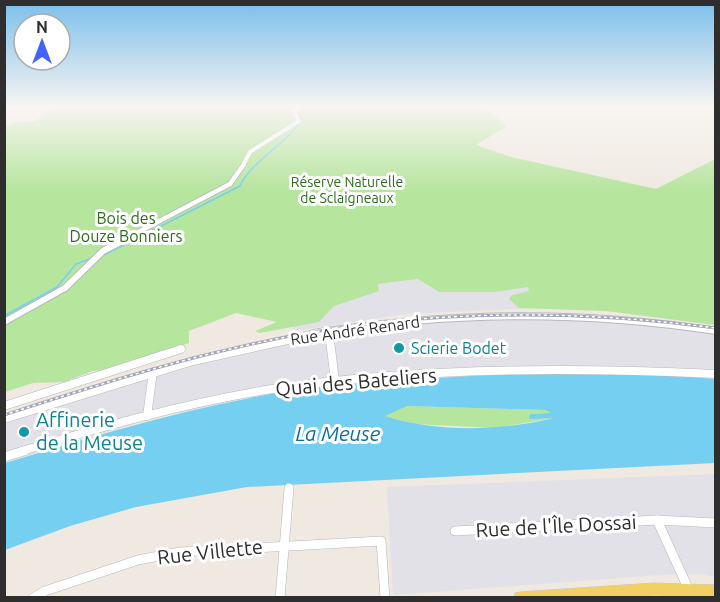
<svg xmlns="http://www.w3.org/2000/svg" width="720" height="602" viewBox="0 0 720 602" font-family="Ubuntu,sans-serif">
  <rect width="100%" height="100%" fill="#efe9e1"/>
  <g fill="#e3e1e8">
    <path d="M 432,278 L 579,285 L 536,308 L 406,314 L 294,331 L 290,313 L 377,284 Z"/>
    <path d="M 508,314 L 715,330 L 715,379 L 668,375 L 512,374 L 252,397 L 151,419 L 5,463 L 5,417 L 155,370 L 328,331 Z"/>
    <path d="M 715,474 L 715,577 L 699,574 L 660,575 L 393,595 L 387,487 Z"/>
  </g>
  <g fill="#b6e59e">
    <path d="M 56,106 L 482,106 L 507,126 L 476,145 L 511,157 L 656,189 L 715,159 L 715,325 L 606,311 L 519,308 L 509,299 L 512,295 L 529,291 L 528,287 L 494,292 L 439,292 L 418,279 L 378,284 L 379,291 L 334,306 L 319,322 L 260,333 L 255,331 L 277,322 L 236,313 L 189,331 L 189,343 L 114,369 L 93,371 L 64,382 L 33,383 L 5,392 L 4,127 L 17,122 L 35,121 Z"/>
    <path d="M 406,406 L 546,410 L 550,413 L 530,414 L 555,418 L 495,428 L 414,424 L 384,416 Z"/>
  </g>
  <path fill="#75cff0" fill-rule="evenodd" d="M 512,374 L 668,375 L 715,379 L 715,463 L 247,487 L 136,507 L 70,526 L 5,550 L 5,463 C 86,439 166,414 250,398 C 336,381 425,379 512,374 ZM 407,406 L 546,410 L 550,413 L 530,414 L 529,419 L 554,418 C 501,431 437,433 385,416 Z"/>
  <g fill="none" stroke-linecap="round" stroke-linejoin="round">
    <g stroke="#75cff0" stroke-width="1.5">
      <path d="M 293,110 L 294,106"/>
      <path d="M 102,256 L 240,186 C 249,163 296,136 301,119 L 298,115"/>
      <path d="M 4,316 L 57,287 L 76,264 L 92,258"/>
    </g>
    <g stroke="#b4b7c1" stroke-width="4.5">
      <path id="minor-far4" d="M 243,165 L 250,152 L 299,121 L 294,113 L 298,106"/>
    </g>
    <g stroke="#b4b7c1" stroke-width="6">
      <path id="minor-far3" d="M 125,239 L 230,184 L 244,164"/>
    </g>
    <g stroke="#b4b7c1" stroke-width="8">
      <g id="minor-far2">
        <path d="M 4,322 L 65,288 L 103,251 L 128,238"/>
        <path d="M 314,333 C 451,312 578,310 716,331"/>
      </g>
    </g>
    <g stroke="#b4b7c1" stroke-width="9">
      <g id="minor-far1">
        <path d="M 329,332 L 335,381"/>
        <path d="M 4,406 L 181,349"/>
        <path d="M 147,416 L 153,372"/>
        <path d="M 4,419 L 193,361 L 324,332"/>
        <path d="M 19,452 C 101,427 182,404 266,390 C 409,367 571,367 716,374"/>
      </g>
    </g>
    <g stroke="#b4b7c1" stroke-width="10">
      <g id="minor">
        <path d="M 4,457 L 24,451"/>
        <path d="M 657,520 L 688,588"/>
        <path d="M 455,531 L 657,520 L 716,523"/>
        <path d="M 33,598 L 45,591 L 138,560 L 180,552 L 381,541 L 385,598"/>
        <path d="M 280,598 L 289,488"/>
      </g>
    </g>
    <g stroke="#c9c9c9" stroke-width="1">
      <path id="major" d="M 654,583 L 716,585 L 716,597 L 654,595 L 622,598 L 514,598 L 515,593 L 520,592 Z"/>
    </g>
    <use href="#minor-far4" stroke="#fff" stroke-width="4"/>
    <use href="#minor-far3" stroke="#fff" stroke-width="4.5"/>
    <use href="#minor-far2" stroke="#fff" stroke-width="6"/>
    <use href="#minor-far1" stroke="#fff" stroke-width="8"/>
    <use href="#minor" stroke="#fff" stroke-width="9"/>
    <use href="#major" fill="#f2d163" fill-rule="evenodd"/>
    <g stroke="#a3a6b8" stroke-width="3">
      <path id="rail" d="M 4,415 C 82,390 159,365 239,347 C 397,310 556,307 716,328"/>
    </g>
    <use href="#rail" stroke="#fff" stroke-width="1.5" stroke-dasharray="3" stroke-linecap="butt"/>
  </g>
  <linearGradient id="sky" x2="0" y2="1"><stop stop-color="#7abfeb"/><stop offset="0.56" stop-color="#f8f5f2"/><stop offset="1" stop-color="#f8f5f2" stop-opacity="0"/></linearGradient>
  <rect width="720" height="190" fill="url(#sky)"/>
  <g fill="#0f9aa8" stroke="#fff" stroke-width="2">
    <circle cx="399" cy="348" r="6"/>
    <circle cx="24" cy="432" r="6"/>
  </g>
  <g text-anchor="middle" stroke-width="6" stroke-linejoin="round" paint-order="stroke">
    <g font-size="14" fill="#2c6e1b" stroke="#fff">
      <text x="347" y="187">Réserve Naturelle<tspan x="347" dy="16">de Sclaigneaux</tspan></text>
    </g>
    <g font-size="16" fill="#2c6e1b" stroke="#fff">
      <text x="126" y="224">Bois des<tspan x="126" dy="18">Douze Bonniers</tspan></text>
    </g>
    <g font-size="16" fill="#2e2e2e" stroke="#fff">
      <text transform="translate(355 330) rotate(-8)" y="6">Rue André Renard</text>
    </g>
    <g font-size="16" fill="#0d838f" stroke="#fff" text-anchor="start">
      <text x="411" y="354">Scierie Bodet</text>
    </g>
    <g font-size="20" fill="#2e2e2e" stroke="#fff">
      <text transform="translate(356 382) rotate(-5)" y="7">Quai des Bateliers</text>
      <text transform="translate(556 526) rotate(-3)" y="7">Rue de l'Île Dossai</text>
      <text transform="translate(210 552) rotate(-6)" y="7">Rue Villette</text>
    </g>
    <g font-size="20" fill="#0d838f" stroke="#fff" text-anchor="start">
      <text x="36" y="427">Affinerie<tspan x="36" dy="23">de la Meuse</tspan></text>
    </g>
    <g font-size="21" font-style="italic" fill="#0d6fa3" stroke="#fff">
      <text x="338" y="441">La Meuse</text>
    </g>
  </g>
  <rect width="720" height="602" fill="none" stroke="#2e2e2e" stroke-width="12"/>
  <g transform="translate(42 42)"><circle r="28" fill="#ffffff" stroke="#ababab" stroke-width="1.5"/>
  <path d="M0-4.5L10 22L0 15L-10 22Z" fill="#4264fb"/>
  <text y="-9" font-size="16" font-weight="bold" text-anchor="middle" fill="#2e2e2e">N</text>
  </g>
</svg>
